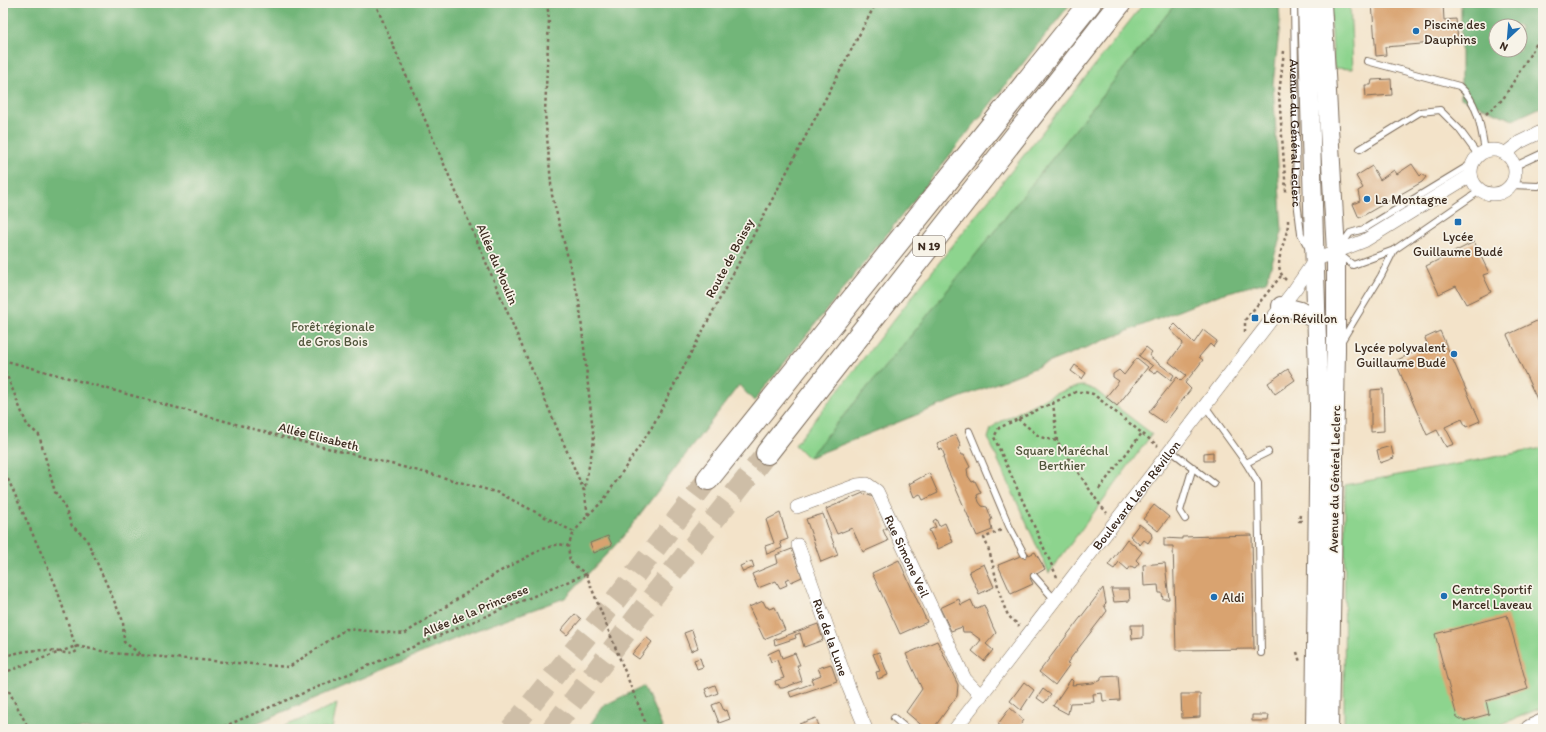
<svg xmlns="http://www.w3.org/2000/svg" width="1546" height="732" viewBox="0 0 1546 732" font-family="Itim,sans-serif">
  <rect width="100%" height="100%" fill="#f7f3e8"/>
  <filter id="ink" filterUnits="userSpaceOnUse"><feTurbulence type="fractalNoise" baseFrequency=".025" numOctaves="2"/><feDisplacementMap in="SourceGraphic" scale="8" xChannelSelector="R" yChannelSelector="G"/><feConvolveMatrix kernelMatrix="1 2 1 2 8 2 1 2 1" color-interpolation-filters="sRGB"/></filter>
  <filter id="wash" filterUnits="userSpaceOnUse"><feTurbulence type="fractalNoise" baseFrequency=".012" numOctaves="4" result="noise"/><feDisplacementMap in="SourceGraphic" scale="16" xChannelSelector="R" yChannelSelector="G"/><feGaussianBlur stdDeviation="0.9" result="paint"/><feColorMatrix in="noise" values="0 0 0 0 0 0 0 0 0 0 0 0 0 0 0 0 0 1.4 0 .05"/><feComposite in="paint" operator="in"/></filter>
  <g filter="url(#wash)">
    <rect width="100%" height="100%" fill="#f3e3c9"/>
    <g fill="#8dd48e" stroke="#647f56">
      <path d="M 1144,3 L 1176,3 L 919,326 L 808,458 L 795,445 Z"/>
      <path d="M 1330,3 L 1350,3 L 1353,69 L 1334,68 Z"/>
      <path d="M 1084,386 L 1095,390 L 1152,434 L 1049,573 L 988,438 L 991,429 L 996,424 C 1019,413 1060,387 1084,386 Z"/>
      <path d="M 1543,448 L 1543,707 L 1490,729 L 1344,729 L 1345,485 Z"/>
      <path d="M 337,704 L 332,729 L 278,729 Z"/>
    </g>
    <g fill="#72b679" stroke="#56704c" fill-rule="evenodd">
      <path d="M 3,3 L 1071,3 L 754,401 L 739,385 L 621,539 L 565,598 L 471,632 L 243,729 L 3,729 Z"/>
      <path d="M 1176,3 L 1279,3 L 1280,24 L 1273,84 L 1282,232 L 1266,282 L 1221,294 L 808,458 L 919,326 Z"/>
      <path d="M 1461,3 L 1543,3 L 1543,106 L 1513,120 L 1461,98 ZM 1496,26 L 1520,26 L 1520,50 L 1496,50 Z"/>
      <path d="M 644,686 L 663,729 L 587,729 L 603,706 Z"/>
    </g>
    <g id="blocks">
      <g fill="#d9a36f">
        <path d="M 1372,3 L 1443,3 L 1444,20 L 1456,19 L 1458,41 L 1385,47 L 1386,55 L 1376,56 Z"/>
        <path d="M 1391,79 L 1392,95 L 1366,97 L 1365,85 L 1371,85 L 1372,80 Z"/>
        <path d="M 1412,164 L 1420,176 L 1422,174 L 1426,177 L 1422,182 L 1359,218 L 1353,204 L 1360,201 L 1358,191 L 1363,188 L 1356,176 L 1372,166 L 1380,180 L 1394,170 L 1397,174 Z"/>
        <path d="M 1474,242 L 1489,273 L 1483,275 L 1491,292 L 1466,304 L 1456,286 L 1439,294 L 1426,266 Z"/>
        <path d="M 1543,318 L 1543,412 L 1507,335 Z"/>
        <path d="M 1175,324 L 1194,343 L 1203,330 L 1217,341 L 1213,347 L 1210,344 L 1199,357 L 1203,360 L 1185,383 L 1191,389 L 1165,423 L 1149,412 L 1177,377 L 1181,381 L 1186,375 L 1169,362 L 1183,343 L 1170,329 Z"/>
        <path d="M 1440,331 L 1480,421 L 1466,427 L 1462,419 L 1445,427 L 1454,444 L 1446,447 L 1437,430 L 1427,435 L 1395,361 L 1428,346 L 1425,338 Z"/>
        <path d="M 1146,347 L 1152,352 L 1149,356 L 1174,375 L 1171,380 L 1158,370 L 1155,374 L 1149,370 L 1153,366 L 1139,356 Z"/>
        <path d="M 1137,358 L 1148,367 L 1117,406 L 1106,397 L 1119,381 L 1113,377 L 1113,374 L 1119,370 L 1124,375 Z"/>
        <path d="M 1075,365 L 1086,373 L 1082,379 L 1071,371 Z"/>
        <path d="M 1288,369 L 1295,380 L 1275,394 L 1268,383 Z"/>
        <path d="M 1383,389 L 1384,431 L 1371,432 L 1371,390 Z"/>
        <path d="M 956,435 L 961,446 L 958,448 L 962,455 L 964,455 L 970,467 L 967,469 L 968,476 L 972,482 L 975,481 L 981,493 L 977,495 L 979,502 L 982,506 L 987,507 L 992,520 L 990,520 L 992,530 L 977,536 L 945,464 L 943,457 L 945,457 L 942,449 L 940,450 L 937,443 Z"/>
        <path d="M 1391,446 L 1394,458 L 1380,463 L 1377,450 Z"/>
        <path d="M 1213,452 L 1213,461 L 1204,461 L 1204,453 Z"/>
        <path d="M 929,473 L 938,493 L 923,500 L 920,494 L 914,497 L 909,484 Z"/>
        <path d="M 863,493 L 873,497 L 887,528 L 883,530 L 888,541 L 863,552 L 852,528 L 837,534 L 826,509 Z"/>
        <path d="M 1154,505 L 1169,517 L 1158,531 L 1143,519 Z"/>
        <path d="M 780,513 L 788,539 L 780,542 L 782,548 L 767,554 L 765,546 L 774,543 L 766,520 Z"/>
        <path d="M 823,514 L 838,555 L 821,562 L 806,519 Z"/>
        <path d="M 936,519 L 939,526 L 945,523 L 953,542 L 938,549 L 929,530 L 936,527 L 933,521 Z"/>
        <path d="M 1139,524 L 1151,533 L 1152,537 L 1148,543 L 1144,540 L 1140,545 L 1130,536 Z"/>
        <path d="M 1252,535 L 1254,649 L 1176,650 L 1173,546 L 1164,546 L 1164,538 L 1182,539 L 1182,537 Z"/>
        <path d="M 608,536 L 612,545 L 594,553 L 590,543 Z"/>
        <path d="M 1127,539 L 1142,552 L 1136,560 L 1139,563 L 1135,568 L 1131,566 L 1128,570 L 1119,562 L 1114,569 L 1108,565 Z"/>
        <path d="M 792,549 L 802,577 L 791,582 L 789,578 L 785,580 L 787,585 L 780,588 L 776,581 L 758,588 L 752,574 L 778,563 L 776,555 Z"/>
        <path d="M 1035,552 L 1045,569 L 1030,578 L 1033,584 L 1011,594 L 998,565 L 1028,553 L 1029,555 Z"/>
        <path d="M 899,560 L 927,622 L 900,634 L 872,573 Z"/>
        <path d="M 752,561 L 754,567 L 743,572 L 740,566 Z"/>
        <path d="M 1165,563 L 1169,599 L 1163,599 L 1162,593 L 1159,593 L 1158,585 L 1144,586 L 1143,565 Z"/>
        <path d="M 984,564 L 994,587 L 979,594 L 969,571 Z"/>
        <path d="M 1103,588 L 1106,603 L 1104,605 L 1107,611 L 1067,663 L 1070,664 L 1055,685 L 1039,672 Z"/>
        <path d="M 1111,589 L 1129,589 L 1130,601 L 1114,602 Z"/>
        <path d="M 959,599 L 961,605 L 971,600 L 975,609 L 984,605 L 993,627 L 996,633 L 986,644 L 993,650 L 984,661 L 972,651 L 981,640 L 970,632 L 963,632 L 962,627 L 951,631 L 940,608 Z"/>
        <path d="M 763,601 L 766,607 L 768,607 L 769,609 L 775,607 L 785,630 L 764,639 L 749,607 Z"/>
        <path d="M 575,614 L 581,619 L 567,635 L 561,630 Z"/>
        <path d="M 1507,615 L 1528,689 L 1486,701 L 1489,714 L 1464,721 L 1457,717 L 1435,634 Z"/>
        <path d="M 818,624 L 823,640 L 804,647 L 800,633 L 795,635 L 796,638 L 775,645 L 774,640 Z"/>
        <path d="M 1131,625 L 1143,625 L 1143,638 L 1132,639 Z"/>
        <path d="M 692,630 L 698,648 L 691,651 L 684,633 Z"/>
        <path d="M 646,637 L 652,642 L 639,659 L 632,654 Z"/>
        <path d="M 937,641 L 958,685 L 957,696 L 933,729 L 926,729 L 906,712 L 922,689 L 906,654 Z"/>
        <path d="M 779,649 L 782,658 L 795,653 L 800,665 L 797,665 L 802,681 L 783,688 L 780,688 L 778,684 L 776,685 L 775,681 L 784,678 L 777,660 L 771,662 L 768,654 Z"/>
        <path d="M 879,652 L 888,675 L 878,679 L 876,672 L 880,671 L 873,654 Z"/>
        <path d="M 700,658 L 703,667 L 697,669 L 694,660 Z"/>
        <path d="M 831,664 L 837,681 L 791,697 L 789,692 L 813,683 L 811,679 L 821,675 L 818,668 Z"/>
        <path d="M 1118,676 L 1120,700 L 1103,701 L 1102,693 L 1093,694 L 1094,702 L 1070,703 L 1068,714 L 1053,706 L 1071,679 L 1073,681 L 1072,685 L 1093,683 L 1101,680 L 1101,677 Z"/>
        <path d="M 1024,682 L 1034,690 L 1021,710 L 1010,701 Z"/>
        <path d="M 715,685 L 718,693 L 708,697 L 705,689 Z"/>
        <path d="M 1043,689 L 1051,695 L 1044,703 L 1037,698 Z"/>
        <path d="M 1181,694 L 1200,694 L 1200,717 L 1182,718 Z"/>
        <path d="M 720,702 L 724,711 L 727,710 L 730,719 L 719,723 L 712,705 Z"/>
        <path d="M 1010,708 L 1024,720 L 1017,729 L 1005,729 L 998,724 Z"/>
        <path d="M 1252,715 L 1269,715 L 1268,721 L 1252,721 Z"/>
        <path d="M 816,718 L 820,729 L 801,729 L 799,724 Z"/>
      </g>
    </g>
  </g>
  <g filter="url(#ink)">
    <use href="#blocks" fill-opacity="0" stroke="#7b6b5a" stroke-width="1"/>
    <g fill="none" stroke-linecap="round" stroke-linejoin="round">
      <g stroke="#cebea7" stroke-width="22" stroke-dasharray="22 11" stroke-linecap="butt">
        <path d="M 511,729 L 617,598 L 708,479"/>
        <path d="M 552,729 L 651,599 L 767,453"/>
      </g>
      <g stroke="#7b6b5a" stroke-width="8">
        <g id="lane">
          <path id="s1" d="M 1294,3 L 1297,201 L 1301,234 L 1308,247"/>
          <path d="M 1367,61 L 1459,86 C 1478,101 1481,128 1485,151"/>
          <path d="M 1360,149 L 1420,112 L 1440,110 L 1459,129 L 1478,155"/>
          <path d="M 1515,166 L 1543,153"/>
          <path d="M 1511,185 L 1538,186 L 1543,184"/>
          <path d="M 1340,247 L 1350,233 L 1364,229 L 1473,163"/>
          <path d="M 1340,255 L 1353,265 L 1394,250 L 1481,190"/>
          <path d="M 1341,342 L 1381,276 L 1394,250"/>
          <path d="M 1205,406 L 1246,463"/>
          <path d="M 969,431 L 1009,526 L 1024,554"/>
          <path d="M 1170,450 L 1214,484"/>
          <path d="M 1185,519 L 1180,511 L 1193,467"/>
          <path d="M 1034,576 L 1055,600"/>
          <path d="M 1261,653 L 1258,483 L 1246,463 L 1268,452"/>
          <path d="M 894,718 L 907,729"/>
        </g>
      </g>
      <g stroke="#7b6b5a" stroke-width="14">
        <g id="street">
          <circle cx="1493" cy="172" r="22"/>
          <path d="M 1506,153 L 1520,142 L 1543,131"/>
          <path id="s2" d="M 797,507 L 857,485 L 867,484 L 877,491 L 965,679 L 981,696"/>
          <path id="s3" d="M 798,545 L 849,688 L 866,729"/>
          <path id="s4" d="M 955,729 L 1295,289 L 1315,260 L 1364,241 L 1471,175"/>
        </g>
      </g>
      <g stroke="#7b6b5a" stroke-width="20">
        <g id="secondary">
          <path d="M 1307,3 L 1319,407 L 1315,729"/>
          <path d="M 1322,3 L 1336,252 L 1336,350 L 1329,729"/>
          <path d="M 1281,306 L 1300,311 L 1317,321"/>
          <path d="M 1530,729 L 1543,723"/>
        </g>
      </g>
      <g stroke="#7b6b5a" stroke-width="24">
        <g id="highway">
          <path d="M 767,453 L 1120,3"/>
          <path d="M 708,479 L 1090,3"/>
        </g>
      </g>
      <g stroke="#7b6b5a" stroke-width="2.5" stroke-dasharray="3 3" stroke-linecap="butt">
        <path d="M 375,3 L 584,491 L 588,515 L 574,532"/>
        <path d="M 547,3 L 549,19 L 545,113 L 552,195 L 579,301 L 594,441 L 584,491"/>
        <path d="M 1284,51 L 1279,94 L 1286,192"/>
        <path d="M 1486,114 L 1503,99 L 1543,33"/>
        <path d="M 1286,280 C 1269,264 1289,240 1288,220"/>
        <path d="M 1245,332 L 1245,320 L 1281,276"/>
        <path d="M 3,360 L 283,437 L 431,474 L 499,493 L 574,532 L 568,546 L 570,562 L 586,574"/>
        <path d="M 3,366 L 27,425 L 39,435 L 55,492 L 63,503 L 72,526 L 86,538 L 123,621 L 124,642 L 140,654"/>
        <path d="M 1053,402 L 1057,441"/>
        <path d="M 1018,419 L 1040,437 L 1057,441 L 1100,505 L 1107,513"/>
        <path d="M 3,468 L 56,586 L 77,651 L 72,654 C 43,649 31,648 3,657"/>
        <path d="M 1099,489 L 1142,433"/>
        <path d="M 588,515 L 603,501 L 652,427 L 876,3"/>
        <path d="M 1300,515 L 1299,521 L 1302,521"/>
        <path d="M 1001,530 L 984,538 C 995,561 996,592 1008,615 C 1011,619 1016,622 1019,626"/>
        <path d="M 586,574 L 648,729"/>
        <path d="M 1057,577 L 994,437 L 999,428 L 1076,392 L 1084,392 L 1093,394 L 1158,446"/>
        <path d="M 1297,652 L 1300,662"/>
        <path d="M 3,673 L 76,646 L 112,653 L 289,667 L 346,629 L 404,634 L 497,573 L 540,550 L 559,544 L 568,546"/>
        <path d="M 3,680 L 29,729"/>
        <path d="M 218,729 L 586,574"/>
        <path d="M 323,729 L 329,727"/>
      </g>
      <use href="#lane" stroke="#fff" stroke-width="6"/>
      <use href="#street" stroke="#fff" stroke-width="13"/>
      <use href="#secondary" stroke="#fff" stroke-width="18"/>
      <use href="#highway" stroke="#fff" stroke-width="22"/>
    </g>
  </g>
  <g fill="#1f6fb2" stroke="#f7f3e8" stroke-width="1.5">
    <circle cx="1416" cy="31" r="4"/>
    <circle cx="1367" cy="199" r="4"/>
    <rect x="1454" y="218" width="8" height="8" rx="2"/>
    <rect x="1251" y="314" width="8" height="8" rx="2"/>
    <circle cx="1454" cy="354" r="4"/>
    <circle cx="1444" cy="596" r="4"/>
    <circle cx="1214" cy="597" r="4"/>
  </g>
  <g text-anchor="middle" stroke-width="3.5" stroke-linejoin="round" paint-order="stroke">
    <rect fill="#f7f3e8" stroke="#73665b" stroke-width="1" x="913" y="236" width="32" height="20" rx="3"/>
    <g font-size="12" font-weight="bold" fill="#3b2a1e">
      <text x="929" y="250">N 19</text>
    </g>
    <g font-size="13" fill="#3b2a1e" stroke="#f7f3e8" text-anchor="start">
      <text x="1424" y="29">Piscine des<tspan x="1424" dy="15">Dauphins</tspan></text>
      <text x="1375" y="204">La Montagne</text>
      <text x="1458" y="241" text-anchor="middle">Lycée<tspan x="1458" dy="15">Guillaume Budé</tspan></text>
      <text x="1263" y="323">Léon Révillon</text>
      <text x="1446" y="352" text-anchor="end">Lycée polyvalent<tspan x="1446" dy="15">Guillaume Budé</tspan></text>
      <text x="1452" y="594">Centre Sportif<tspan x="1452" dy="15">Marcel Laveau</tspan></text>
      <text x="1222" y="602">Aldi</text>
    </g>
    <g font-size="13" fill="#3b2a1e" stroke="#f7f3e8">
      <text dy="5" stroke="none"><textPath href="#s1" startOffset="130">Avenue du Général Leclerc</textPath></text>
      <text transform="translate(729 258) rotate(-62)" y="5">Route de Boissy</text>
      <text transform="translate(498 264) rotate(67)" y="5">Allée du Moulin</text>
      <text transform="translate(319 436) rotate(14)" y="5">Allée Elisabeth</text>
      <text transform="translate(1334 479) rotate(-89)" y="5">Avenue du Général Leclerc</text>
      <text dy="5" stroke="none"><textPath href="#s4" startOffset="296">Boulevard Léon Révillon</textPath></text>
      <text dy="5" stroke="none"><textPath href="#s2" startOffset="158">Rue Simone Veil</textPath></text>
      <text transform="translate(475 610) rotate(-23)" y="5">Allée de la Princesse</text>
      <text dy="5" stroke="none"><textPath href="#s3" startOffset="98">Rue de la Lune</textPath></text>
    </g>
    <g font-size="13" fill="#50543a" stroke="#f7f3e8">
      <text x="333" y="331">Forêt régionale<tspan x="333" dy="15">de Gros Bois</tspan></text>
      <text x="1062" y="455">Square Maréchal<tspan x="1062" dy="15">Berthier</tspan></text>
    </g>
  </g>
  <rect width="1546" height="732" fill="none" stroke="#f7f3e8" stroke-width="16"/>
  <g transform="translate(1508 38) rotate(206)"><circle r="19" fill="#f7f3e8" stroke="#aca397"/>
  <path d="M0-3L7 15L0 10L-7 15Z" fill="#1f6fb2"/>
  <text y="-6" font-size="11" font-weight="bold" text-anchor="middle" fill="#3b2a1e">N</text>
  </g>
</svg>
